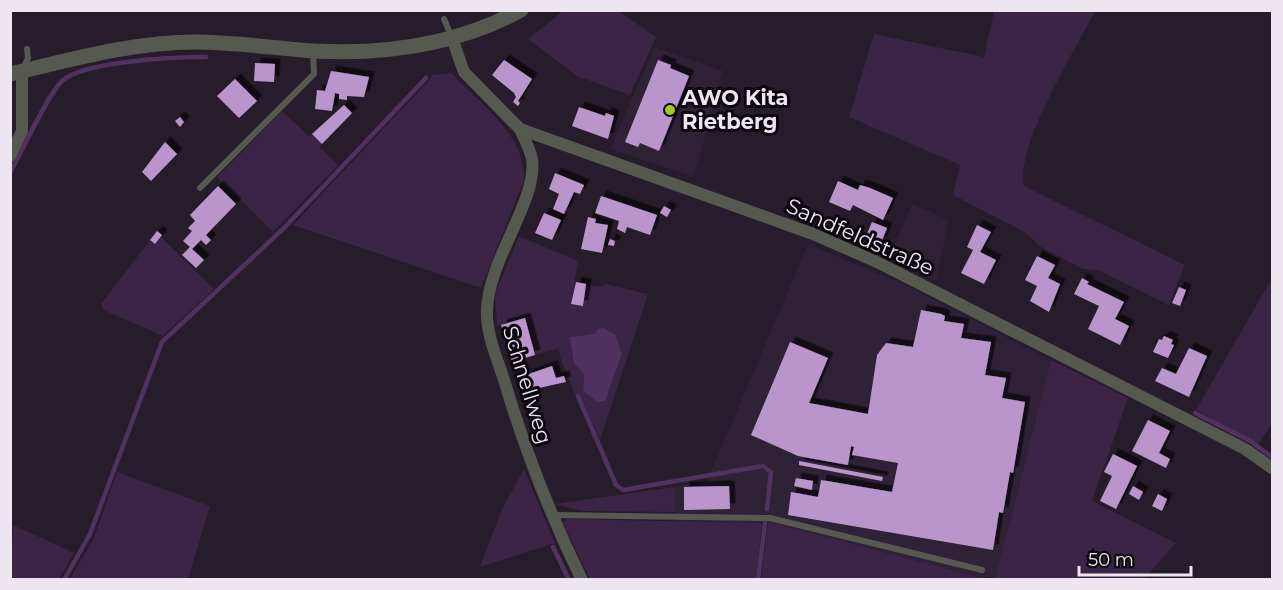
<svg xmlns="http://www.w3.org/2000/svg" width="1283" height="590" viewBox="0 0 1283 590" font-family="Montserrat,sans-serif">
  <defs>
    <filter id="shadow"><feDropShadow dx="5.5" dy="-5.5" stdDeviation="0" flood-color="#0009"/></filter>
  </defs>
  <rect width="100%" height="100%" fill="#261c2b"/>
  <g fill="#2f2136">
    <path d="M 654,47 L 723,71 L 694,177 L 610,149 Z"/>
    <path d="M 912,204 L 949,220 L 936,281 L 889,257 Z"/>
    <path d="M 808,244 L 910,287 L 1051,360 L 995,579 L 987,579 L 768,522 L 675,522 L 675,487 L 707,481 Z"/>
  </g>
  <g fill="#3b2445" fill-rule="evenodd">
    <path d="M 563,11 L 619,11 L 656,37 L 630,95 L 577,76 L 528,39 Z"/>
    <path d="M 994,11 L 1095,11 C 1075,51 1016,144 1024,186 L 1185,265 L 1169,305 L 1097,270 L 1083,269 L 1041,247 L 1026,233 L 953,195 L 960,165 L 849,117 L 874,34 L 984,57 Z"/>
    <path d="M 451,73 C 480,103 526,135 524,180 L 481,288 L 293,225 L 431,78 L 432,75 Z"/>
    <path d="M 282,111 L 309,136 L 312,134 L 322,144 L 320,147 L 338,165 L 273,232 L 217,177 Z"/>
    <path d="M 519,236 L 578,261 L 571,304 L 583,306 L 586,284 L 597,287 L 607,284 L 648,294 L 600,440 L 580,394 L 575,395 L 560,357 L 559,348 L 535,355 L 524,318 L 497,326 L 495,294 ZM 614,334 L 622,354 L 605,401 L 583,390 L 584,374 Z"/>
    <path d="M 161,237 L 214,289 L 163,336 L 103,310 L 101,304 L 150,240 L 155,244 Z"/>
    <path d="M 1272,278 L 1272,423 L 1258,445 L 1196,410 Z"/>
    <path d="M 1051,360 L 1128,398 L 1092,501 L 1176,543 L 1144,579 L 995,579 Z"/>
    <path d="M 524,469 L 555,543 L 480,567 L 502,509 Z"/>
    <path d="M 117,472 L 210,506 L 188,579 L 70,579 L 94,538 Z"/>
    <path d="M 675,487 L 675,512 L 582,511 L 554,504 Z"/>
    <path d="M 567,519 L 762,523 L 756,579 L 590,579 L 563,523 Z"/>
    <path d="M 768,522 L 987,579 L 761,579 Z"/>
    <path d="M 13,525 L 74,553 L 59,579 L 11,579 Z"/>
  </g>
  <path fill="#513160" d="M 603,328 L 615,334 L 622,354 L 605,401 L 597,402 L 583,390 L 584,374 L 574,363 L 570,337 L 595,334 L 598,329 Z"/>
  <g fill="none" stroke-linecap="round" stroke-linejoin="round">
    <g stroke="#513160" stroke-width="4.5">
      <path d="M 10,173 C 21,153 48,94 62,81 C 84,61 175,57 206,57"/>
      <path d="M 578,396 L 616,485 L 623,490 L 763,466 L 771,472 L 767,509"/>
      <path d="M 1195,413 L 1250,441 L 1272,457"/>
      <path d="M 553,547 L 569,580"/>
      <path d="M 64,580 L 90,534 L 162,342 L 284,228 L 426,78"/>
      <path d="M 758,580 L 765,523"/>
    </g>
  </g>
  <g fill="#ba95cc" filter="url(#shadow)">
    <path d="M 504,60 L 532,79 L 518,101 L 520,103 L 518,106 L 513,102 L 516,97 L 514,93 L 492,75 Z"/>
    <path d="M 658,60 L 671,65 L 670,68 L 689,76 L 659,151 L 640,143 L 638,147 L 625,142 Z"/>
    <path d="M 255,63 L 275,64 L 274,82 L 254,81 Z"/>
    <path d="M 331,71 L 369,77 L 364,97 L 347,96 L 347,100 L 339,99 L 339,94 L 335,93 L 332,111 L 315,109 L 317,90 L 325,91 Z"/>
    <path d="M 235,79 L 257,101 L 239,118 L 217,96 Z"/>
    <path d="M 344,105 L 352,113 L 322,144 L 312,134 Z"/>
    <path d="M 579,107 L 605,116 L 606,113 L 614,116 L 608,139 L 572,126 Z"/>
    <path d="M 180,117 L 184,122 L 180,127 L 175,121 Z"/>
    <path d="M 165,142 L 177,154 L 151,181 L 142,172 Z"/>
    <path d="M 555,173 L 584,185 L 580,194 L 574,192 L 564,214 L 553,209 L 559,194 L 549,189 Z"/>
    <path d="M 838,181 L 858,190 L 860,185 L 870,188 L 893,198 L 883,220 L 853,205 L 850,211 L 829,202 Z"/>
    <path d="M 218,186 L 236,204 L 206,235 L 211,240 L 206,245 L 201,240 L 192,249 L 204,260 L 196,268 L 182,255 L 190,247 L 183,241 L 192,231 L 188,228 L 195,221 L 190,215 Z"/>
    <path d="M 601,196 L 657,215 L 650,235 L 627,227 L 625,233 L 617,229 L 619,221 L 595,213 Z"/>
    <path d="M 664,206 L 671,210 L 667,217 L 660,213 Z"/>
    <path d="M 544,213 L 561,220 L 552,240 L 535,233 Z"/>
    <path d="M 588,217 L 596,219 L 595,223 L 608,225 L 602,253 L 581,249 Z"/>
    <path d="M 872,222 L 887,228 L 881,243 L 866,236 Z"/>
    <path d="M 977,225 L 991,232 L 980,252 L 996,260 L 984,284 L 961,273 L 973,250 L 967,247 Z"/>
    <path d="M 157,231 L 162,235 L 155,244 L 150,240 Z"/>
    <path d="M 610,239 L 615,241 L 614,246 L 608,245 Z"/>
    <path d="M 1037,256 L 1055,265 L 1048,278 L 1060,284 L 1049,312 L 1030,301 L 1037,286 L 1025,280 Z"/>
    <path d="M 1082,278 L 1089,282 L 1087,284 L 1124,302 L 1115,319 L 1129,326 L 1120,345 L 1088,329 L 1099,306 L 1074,294 Z"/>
    <path d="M 576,282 L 586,284 L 583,306 L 571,304 Z"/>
    <path d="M 1179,287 L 1186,290 L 1180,306 L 1172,303 Z"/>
    <path d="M 921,310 L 941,314 L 945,316 L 944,321 L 964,324 L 961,338 L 991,342 L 985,375 L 1006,378 L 1002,398 L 1025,402 L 1013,473 L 1010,472 L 1003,513 L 999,512 L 993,550 L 788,515 L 791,492 L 818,497 L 821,480 L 892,492 L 898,463 L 852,455 L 854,447 L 851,446 L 848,465 L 798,456 L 751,435 L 790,342 L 828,358 L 809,403 L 868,414 L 877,355 L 886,343 L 913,347 Z"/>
    <path d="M 525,318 L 535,355 L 512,362 L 501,325 Z"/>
    <path d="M 1164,336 L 1173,340 L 1171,344 L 1174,345 L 1168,358 L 1153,352 L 1159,339 L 1162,340 Z"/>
    <path d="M 1189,348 L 1207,356 L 1189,397 L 1155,381 L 1162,368 L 1176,374 Z"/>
    <path d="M 552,366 L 556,378 L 564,376 L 566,382 L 530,390 L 526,375 Z"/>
    <path d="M 1148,420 L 1170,431 L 1159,453 L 1170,459 L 1166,468 L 1132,451 Z"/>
    <path d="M 1113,454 L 1137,466 L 1116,509 L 1100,501 L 1112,476 L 1104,472 Z"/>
    <path d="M 799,461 L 883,477 L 882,481 L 799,465 Z"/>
    <path d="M 796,478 L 813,481 L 812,490 L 794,486 Z"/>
    <path d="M 729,486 L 730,509 L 684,510 L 684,487 Z"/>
    <path d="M 1133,486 L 1143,492 L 1139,500 L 1129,494 Z"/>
    <path d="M 1158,494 L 1167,499 L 1162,511 L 1152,506 Z"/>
  </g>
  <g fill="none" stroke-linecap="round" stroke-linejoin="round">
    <g stroke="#565950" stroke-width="6">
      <path d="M 444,19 L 452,38"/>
      <path d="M 23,68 L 28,58 L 27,49"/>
      <path d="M 200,188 L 314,74 L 313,51"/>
      <path d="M 551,515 L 770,518 L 982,570"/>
    </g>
    <g stroke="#565950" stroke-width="12">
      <path d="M 452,38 L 464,72 L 520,129 L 813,234 L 877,262 L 1245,449 L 1272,468"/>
      <path d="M 520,129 C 524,138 530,149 532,159 C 538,200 488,260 487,310 C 486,334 497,358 504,380 C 525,450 550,515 582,580"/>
      <path d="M 10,156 L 22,131 L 22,71"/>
    </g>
    <path stroke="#565950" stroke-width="15" d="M 10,74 C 70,60 133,42 195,42 C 235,42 274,48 313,51 C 386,55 457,45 521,10"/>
  </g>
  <circle fill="#a7c820" stroke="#0d080f" stroke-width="2" cx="670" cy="110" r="6"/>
  <g text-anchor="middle" stroke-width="6" stroke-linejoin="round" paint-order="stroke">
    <g font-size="21" font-weight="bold" fill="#ede6f1" stroke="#0d080f" text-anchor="start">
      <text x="682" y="105">AWO Kita<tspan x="682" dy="24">Rietberg</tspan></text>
    </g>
    <g font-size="21" fill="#ede6f1" stroke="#0d080f">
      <text transform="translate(860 237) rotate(24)" y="7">Sandfeldstraße</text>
      <text transform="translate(527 385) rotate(73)" y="7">Schnellweg</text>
    </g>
  </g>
  <rect width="1283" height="590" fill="none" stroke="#ede6f1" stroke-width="24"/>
  <path d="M1079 566v9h112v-9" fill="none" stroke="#ede6f1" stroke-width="3"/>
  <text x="1088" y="566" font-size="18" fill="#ede6f1" stroke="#0d080f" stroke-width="4.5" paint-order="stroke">50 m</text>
</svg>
